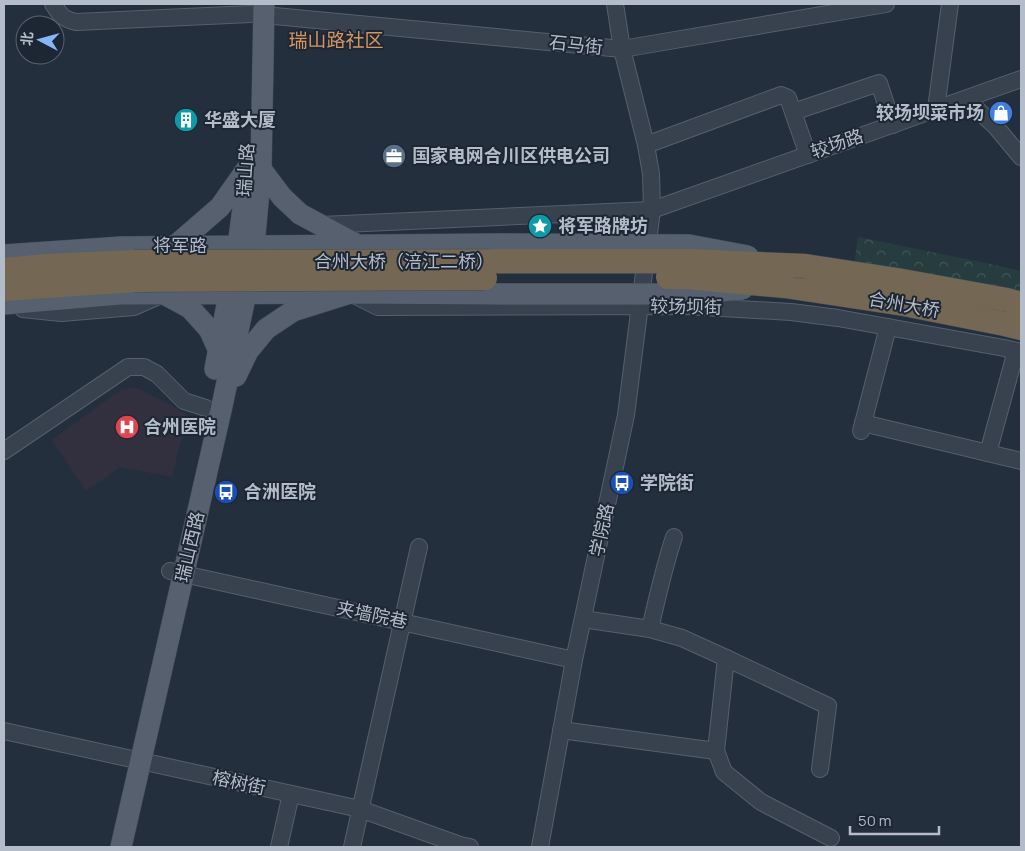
<svg xmlns="http://www.w3.org/2000/svg" width="1025" height="851" viewBox="0 0 1025 851" font-family="Manrope,'Noto Sans SC',sans-serif">
  <defs>
    <pattern id="forest-crowns" width="20" height="18" patternUnits="userSpaceOnUse" patternTransform="scale(1.25)"><rect width="20" height="18" fill="#263c3f"/><path d="M2 6a3 3 0 1 1 6 0M12 15a3 3 0 1 1 6 0" fill="none" stroke="#435659"/></pattern>
  </defs>
  <rect width="100%" height="100%" fill="#242f3e"/>
  <path fill="#32303f" d="M 138,388 L 187,414 L 172,477 L 120,467 L 86,491 L 52,440 L 122,389 Z"/>
  <path fill="url(#forest-crowns)" d="M 858,237 L 991,264 L 1021,271 L 1021,304 L 853,273 Z"/>
  <g fill="none" stroke-linecap="round" stroke-linejoin="round">
    <g stroke="#565f6c" stroke-width="18">
      <g id="minor">
        <path d="M 53,4 C 60,15 63,19 76,22 L 251,14"/>
        <path d="M 264,15 L 622,49 L 886,4"/>
        <path d="M 966,99 L 996,127 L 1021,157"/>
        <path d="M 936,109 L 950,4"/>
        <path d="M 646,145 L 781,95 L 788,98 L 793,112"/>
        <path d="M 808,155 L 793,112 L 879,83 L 893,125"/>
        <path d="M 321,225 L 652,210 L 1021,79"/>
        <path d="M 352,294 L 378,307 L 686,306 L 791,312 L 838,318 L 1004,348 L 1021,352"/>
        <path d="M 23,309 L 61,313 L 134,307 L 161,295"/>
        <path d="M 863,423 L 1021,461"/>
        <path d="M 861,431 L 888,327"/>
        <path d="M 4,451 L 128,367 L 144,367 L 157,374 L 184,401 L 206,408"/>
        <path d="M 988,453 L 1016,351"/>
        <path d="M 170,571 L 574,660"/>
        <path d="M 650,629 C 657,598 664,567 674,537"/>
        <path d="M 726,658 L 828,706 L 820,769"/>
        <path d="M 561,730 L 716,751 L 726,658 L 682,638 L 650,629 L 583,619"/>
        <path d="M 4,731 L 360,809 L 460,845 L 470,847"/>
        <path d="M 716,751 L 724,772 L 761,802 L 831,838"/>
        <path d="M 279,847 L 291,794"/>
        <path d="M 352,847 L 419,547"/>
        <path d="M 540,847 L 574,660 L 626,415 L 652,210 L 651,174 L 646,145 L 622,49 L 615,4"/>
      </g>
    </g>
    <g stroke="#414a57" stroke-width="22">
      <g id="major">
        <path d="M 261,169 L 282,197 L 300,214 L 354,243"/>
        <path d="M 175,246 L 220,207 L 246,170"/>
        <path d="M 4,255 L 122,247 L 498,244"/>
        <path d="M 166,295 L 190,308 L 209,329 L 219,351"/>
        <path d="M 4,304 L 120,294 L 350,293"/>
        <path d="M 215,369 L 238,246 L 246,185"/>
        <path d="M 236,376 L 248,351 L 266,329 L 293,311 L 350,293 L 498,294"/>
        <path d="M 121,847 L 222,406 L 246,293 L 254,246 L 261,169 L 264,4"/>
      </g>
    </g>
    <g stroke="#434c59" stroke-width="25">
      <g id="highway">
        <path d="M 805,266 L 897,280 L 1007,300 L 1021,304"/>
        <path d="M 4,270 L 46,266 L 134,262"/>
        <path d="M 785,286 L 904,304 L 1005,324 L 1021,328"/>
        <path d="M 4,289 L 134,280"/>
      </g>
    </g>
    <use href="#minor" stroke="#38414e" stroke-width="16"/>
    <use href="#major" stroke="#56606e" stroke-width="21"/>
    <use href="#highway" stroke="#746855" stroke-width="24"/>
    <g stroke="#414a57" stroke-width="22" stroke-linecap="butt">
      <g id="major-bridge">
        <path d="M 498,244 L 689,245 L 748,256"/>
        <path d="M 498,294 L 683,294 L 743,289"/>
      </g>
    </g>
    <g stroke="#434c59" stroke-width="25" stroke-linecap="butt">
      <g id="highway-bridge">
        <path d="M 134,262 L 689,261 L 805,266"/>
        <path d="M 668,277 L 686,277 L 785,286"/>
        <path d="M 134,280 L 485,278"/>
      </g>
    </g>
    <use href="#major-bridge" stroke="#56606e" stroke-width="21"/>
    <use href="#highway-bridge" stroke="#746855" stroke-width="24"/>
  </g>
  <defs>
    <g id="shop-disc" transform="scale(1.25)"><circle r="9.5" fill="#3f7fe0" stroke="#1d2633"/><path d="M-5-2.5h2.3a2.7 3.5 0 0 1 5.4 0H5L5.5 6h-11ZM-1.5-2.5h3a1.5 2.3 0 0 0-3 0Z" fill="#fff"/></g>
    <g id="building-disc" transform="scale(1.25)"><circle r="9.5" fill="#0f9aa8" stroke="#1d2633"/><path d="M-4-6H4V6H1V3H-1V6H-4ZM-2.5-4.3h1.7v1.8h-1.7ZM.8-4.3h1.7v1.8H.8ZM-2.5-1h1.7V.8h-1.7ZM.8-1h1.7V.8H.8Z" fill="#fff"/></g>
    <g id="office-disc" transform="scale(1.25)"><circle r="9.5" fill="#5c6f8a" stroke="#1d2633"/><path d="M-6-3h4V-5.5h4V-3h4V5H-6ZM-1-4.5V-3h2v-1.5ZM-6 0V1H6V0Z" fill="#fff"/></g>
    <g id="sight-disc" transform="scale(1.25)"><circle r="9.5" fill="#0f9aa8" stroke="#1d2633"/><path d="M0-6L1.8-2.2L6-1.7L2.9 1.2L3.7 5.4L0 3.3L-3.7 5.4L-2.9 1.2L-6-1.7L-1.8-2.2Z" fill="#fff"/></g>
    <g id="hospital-disc" transform="scale(1.25)"><circle r="9.5" fill="#e0444e" stroke="#1d2633"/><path d="M-5-5h3v3.5h4V-5h3V5h-3V1.5h-4V5h-3Z" fill="#fff"/></g>
    <g id="bus-disc" transform="scale(1.25)"><circle r="9.5" fill="#1a4fb4" stroke="#1d2633"/><path d="M-5-6H5V4H4V6H2V4H-2V6H-4V4H-5ZM-3.5-4V0h7V-4ZM-3.5 1.2v1.5H-2V1.2ZM2 1.2v1.5H3.5V1.2Z" fill="#fff"/></g>
  </defs>
  <g fill-rule="evenodd">
    <use href="#shop-disc" x="1001" y="113"/>
    <use href="#building-disc" x="186" y="120"/>
    <use href="#office-disc" x="394" y="156"/>
    <use href="#sight-disc" x="540" y="226"/>
    <use href="#hospital-disc" x="127" y="427"/>
    <use href="#bus-disc" x="622" y="483"/>
    <use href="#bus-disc" x="226" y="492"/>
  </g>
  <g text-anchor="middle" stroke-width="4" stroke-linejoin="round" paint-order="stroke">
    <g font-size="18" fill="#b4bcc9" stroke="#1d2633">
      <text transform="translate(576 45) rotate(6)" y="6">石马街</text>
      <text transform="translate(837 144) rotate(-19)" y="6">较场路</text>
      <text transform="translate(246 170) rotate(-86)" y="6">瑞山路</text>
      <text x="180" y="252">将军路</text>
      <text x="404" y="268">合州大桥（涪江二桥）</text>
      <text transform="translate(904 305) rotate(10)" y="6">合州大桥</text>
      <text transform="translate(686 307) rotate(1)" y="6">较场坝街</text>
      <text transform="translate(602 530) rotate(-78)" y="6">学院路</text>
      <text transform="translate(190 547) rotate(-77)" y="6">瑞山西路</text>
      <text transform="translate(372 615) rotate(12)" y="6">夹墙院巷</text>
      <text transform="translate(239 783) rotate(12)" y="6">榕树街</text>
    </g>
    <g font-size="18" font-weight="bold" fill="#b4bcc9" stroke="#1d2633" text-anchor="start">
      <text x="984" y="119" text-anchor="end">较场坝菜市场</text>
      <text x="204" y="126">华盛大厦</text>
      <text x="412" y="162">国家电网合川区供电公司</text>
      <text x="558" y="232">将军路牌坊</text>
      <text x="144" y="433">合州医院</text>
      <text x="640" y="489">学院街</text>
      <text x="244" y="498">合洲医院</text>
    </g>
    <g font-size="19" fill="#d59563" stroke="#1d2633">
      <text x="336" y="47">瑞山路社区</text>
    </g>
  </g>
  <rect width="1025" height="851" fill="none" stroke="#b4bcc9" stroke-width="10"/>
  <g transform="translate(40 40) rotate(276)"><circle r="24" fill="#1d2633" stroke="#59626f"/>
  <path d="M0-4L9 19L0 12L-9 19Z" fill="#8ab4f8"/>
  <text y="-8" font-size="14" font-weight="bold" text-anchor="middle" fill="#b4bcc9">北</text>
  </g>
  <path d="M850 826v8h89v-8" fill="none" stroke="#b4bcc9" stroke-width="2.5"/>
  <text x="858" y="826" font-size="15" fill="#b4bcc9" stroke="#1d2633" stroke-width="4" paint-order="stroke">50 m</text>
</svg>
